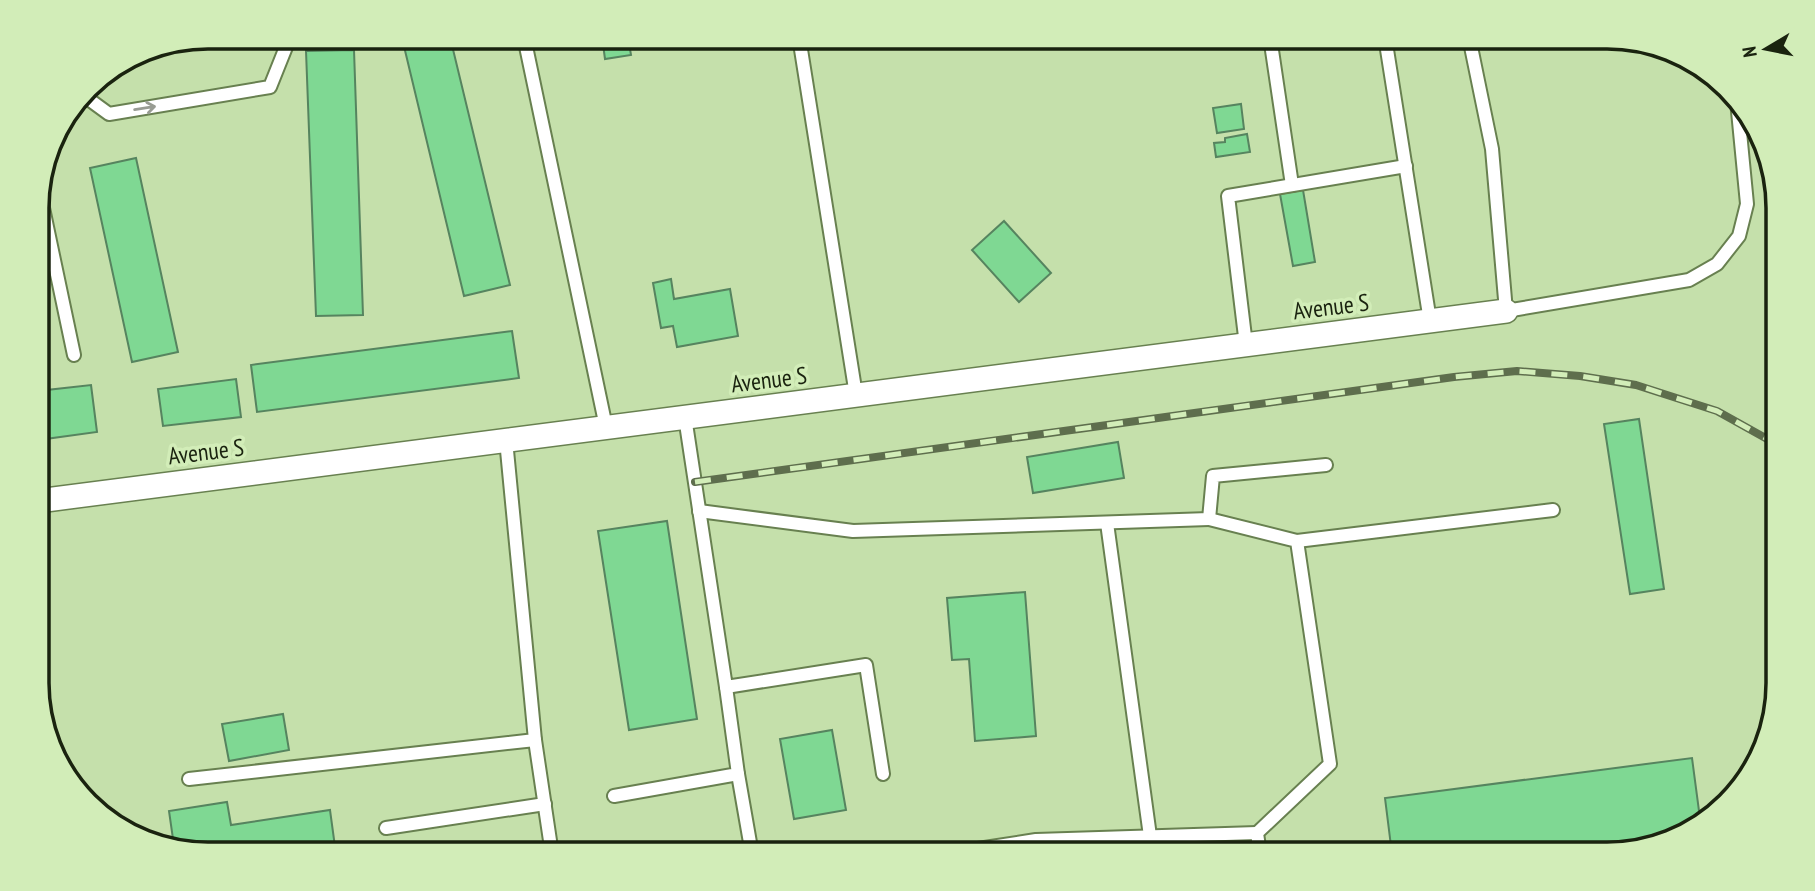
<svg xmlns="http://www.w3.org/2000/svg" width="1815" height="891" viewBox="0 0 1815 891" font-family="'PT Sans Narrow',sans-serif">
  <rect width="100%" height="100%" fill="#c5e0ab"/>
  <g fill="#7fd893" stroke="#56845f" stroke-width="2">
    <path d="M 408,37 L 450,37 L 510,285 L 464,296 L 402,38 Z"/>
    <path d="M 602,37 L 628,37 L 631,55 L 605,59 Z"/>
    <path d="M 354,50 L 363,315 L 316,316 L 306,51 Z"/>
    <path d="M 1241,104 L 1244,129 L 1217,133 L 1213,108 Z"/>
    <path d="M 1247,134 L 1250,152 L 1216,157 L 1214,143 L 1225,142 L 1225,138 Z"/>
    <path d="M 136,158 L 178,352 L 132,362 L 90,168 Z"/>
    <path d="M 1303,190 L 1315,262 L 1293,266 L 1280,194 Z"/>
    <path d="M 1004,221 L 1051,273 L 1019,302 L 972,250 Z"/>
    <path d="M 671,279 L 674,299 L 730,289 L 738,336 L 677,347 L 673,326 L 661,328 L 653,283 Z"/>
    <path d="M 512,331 L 519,378 L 257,412 L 251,365 Z"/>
    <path d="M 236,379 L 241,417 L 163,426 L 158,389 Z"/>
    <path d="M 91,385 L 97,432 L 38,440 L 38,391 Z"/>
    <path d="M 1639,419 L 1664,589 L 1630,594 L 1604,424 Z"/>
    <path d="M 1118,442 L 1124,478 L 1033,493 L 1027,457 Z"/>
    <path d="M 667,521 L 697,719 L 629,730 L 598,531 Z"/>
    <path d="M 1025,592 L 1036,736 L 975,741 L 969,659 L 952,660 L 947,598 Z"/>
    <path d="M 283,714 L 289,750 L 229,761 L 222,724 Z"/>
    <path d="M 832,730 L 846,810 L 794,819 L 780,739 Z"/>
    <path d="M 1692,758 L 1701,826 L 1618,854 L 1392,854 L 1385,798 Z"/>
    <path d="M 227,802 L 231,825 L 330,810 L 336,854 L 208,854 L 174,846 L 169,811 Z"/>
  </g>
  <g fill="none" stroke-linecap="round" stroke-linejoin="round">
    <g stroke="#688050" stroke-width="16">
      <g id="service">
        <path d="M 524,37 L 606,427"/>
        <path d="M 799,37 L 856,395"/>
        <path d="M 1270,37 L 1292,185"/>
        <path d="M 1385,37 L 1430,321"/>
        <path d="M 1469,37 L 1492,149 L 1506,311 L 1689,280 L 1717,264 L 1739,236 L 1747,204 L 1737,101"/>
        <path d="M 83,95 L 109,114 L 270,87 L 290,37"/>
        <path d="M 39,189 L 74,355"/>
        <path d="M 1246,345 L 1228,196 L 1406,166"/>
        <path d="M 685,417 L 726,687 L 866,665 L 883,774"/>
        <path d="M 699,511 L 853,531 L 1209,519 L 1213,476 L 1326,465"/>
        <path d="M 1209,519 L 1297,541 L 1330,764 L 1257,833 L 1260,854"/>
        <path d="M 1107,523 L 1150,836"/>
        <path d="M 1297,541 L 1553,510"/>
        <path d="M 535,740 L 552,854"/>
        <path d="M 738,774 L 752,854"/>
        <path d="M 189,779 L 535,740 L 506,440"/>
        <path d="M 614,796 L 738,774 L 726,687"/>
        <path d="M 386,828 L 545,804"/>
        <path d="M 945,854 L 1036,840 L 1257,833"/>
      </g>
    </g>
    <g stroke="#688050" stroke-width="26">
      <path id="minor" d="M 38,501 L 1506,311"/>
    </g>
    <use href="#service" stroke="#fff" stroke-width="12"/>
    <use href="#minor" stroke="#fff" stroke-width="23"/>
    <g stroke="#5e6e4d" stroke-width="8">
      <path id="rail" d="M 695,482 L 1454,377 L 1517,371 L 1580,376 L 1636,385 L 1717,411 L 1778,445"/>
    </g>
    <use href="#rail" stroke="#d2edb8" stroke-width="5" stroke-dasharray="16" stroke-linecap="butt"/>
  </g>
  <defs><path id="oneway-shaft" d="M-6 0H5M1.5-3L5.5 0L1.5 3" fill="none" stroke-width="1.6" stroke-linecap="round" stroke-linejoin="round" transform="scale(1.75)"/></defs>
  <use stroke="#989c93" href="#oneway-shaft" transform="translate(145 108) rotate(-9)"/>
  <g text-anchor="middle" stroke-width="7" stroke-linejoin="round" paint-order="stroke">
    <g font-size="24" fill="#1a230f" stroke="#d2edb8">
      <text transform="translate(1331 307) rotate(-7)" y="8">Avenue S</text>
      <text transform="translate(769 380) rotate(-7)" y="8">Avenue S</text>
      <text transform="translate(206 452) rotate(-7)" y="8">Avenue S</text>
    </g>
  </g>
  <path d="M0 0H1815V891H0ZM208 49H1607A159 159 0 0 1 1766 208V683A159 159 0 0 1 1607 842H208A159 159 0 0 1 49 683V208A159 159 0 0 1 208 49Z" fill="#d2edb8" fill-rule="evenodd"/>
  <path fill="none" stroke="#1a230f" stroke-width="3.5" d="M208 49H1607A159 159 0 0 1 1766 208V683A159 159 0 0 1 1607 842H208A159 159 0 0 1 49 683V208A159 159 0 0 1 208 49Z"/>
  <g transform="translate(1766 49) rotate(260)" stroke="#d2edb8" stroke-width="5" paint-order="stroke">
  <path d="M0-5L12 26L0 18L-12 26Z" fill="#1a230f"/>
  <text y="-10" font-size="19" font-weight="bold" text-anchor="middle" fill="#1a230f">N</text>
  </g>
</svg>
